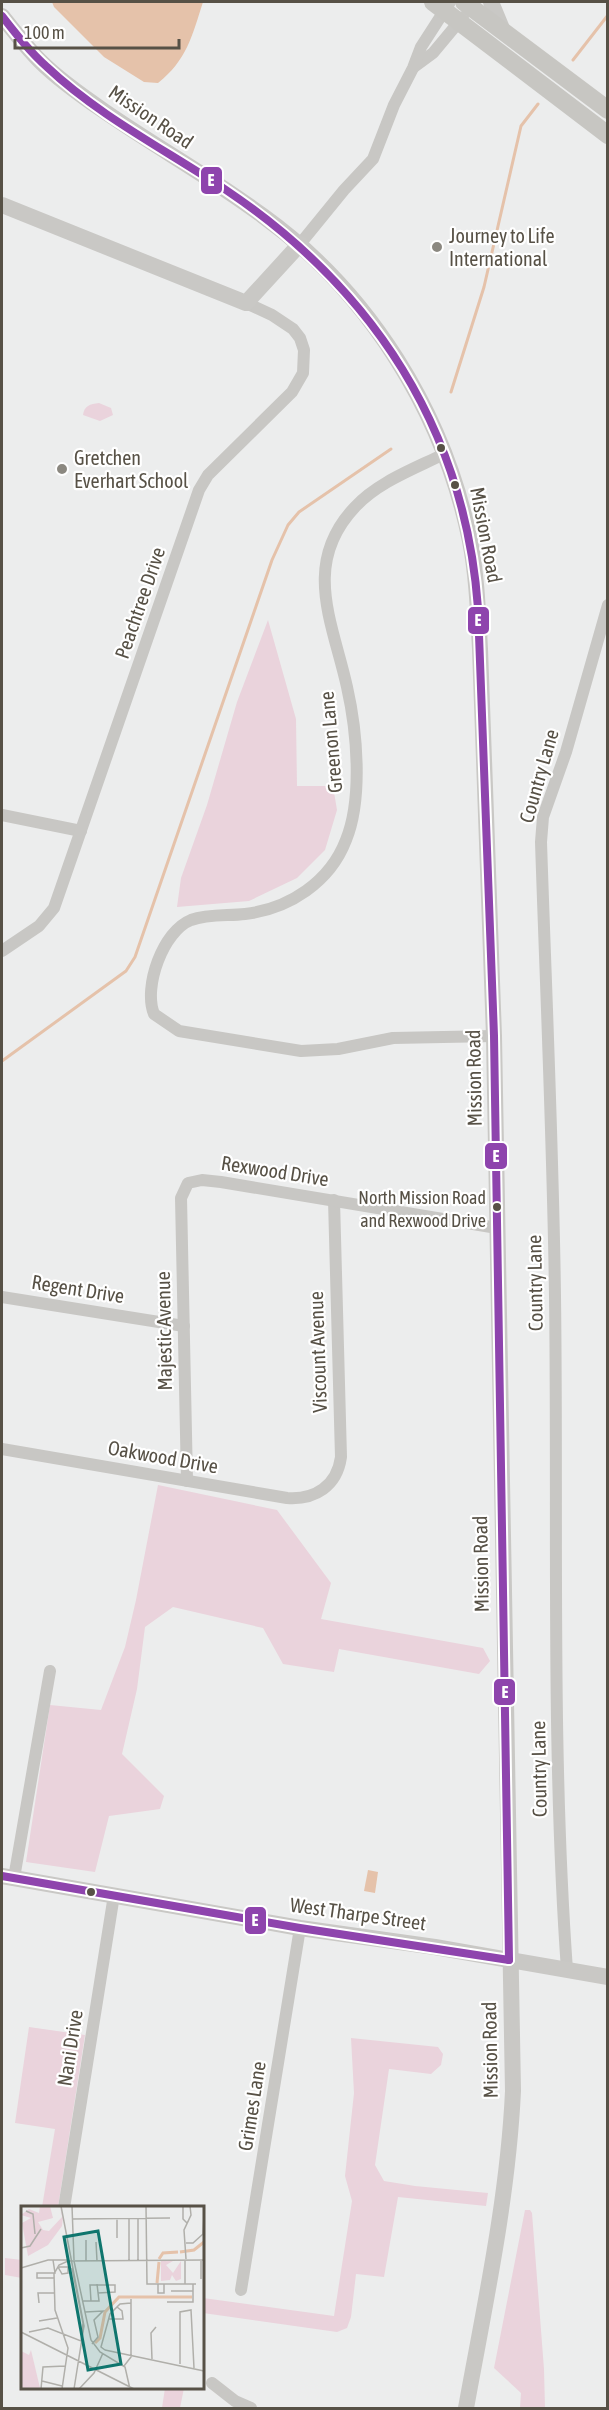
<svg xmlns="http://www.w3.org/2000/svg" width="609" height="2410" viewBox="0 0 609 2410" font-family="'Asap Condensed',sans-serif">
  <rect width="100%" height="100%" fill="#eceded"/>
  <g fill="#ead3dc">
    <path d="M 99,403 L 111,408 L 113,415 L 100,421 L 83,415 C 84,406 90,404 99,403 Z"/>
    <path d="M 268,620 L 296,719 L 297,786 L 333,786 L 337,810 L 325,850 L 297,878 L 249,901 L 177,907 L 181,878 L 207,805 L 237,702 Z"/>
    <path d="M 158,1485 L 277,1510 L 331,1583 L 321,1619 L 483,1648 L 490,1661 L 479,1674 L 339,1649 L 334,1672 L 283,1664 L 263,1628 L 173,1607 L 145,1627 L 137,1689 L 122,1754 L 164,1796 L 160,1809 L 109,1816 L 95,1872 L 26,1862 L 50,1705 L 101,1710 L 125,1647 L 136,1600 Z"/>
    <path d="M 29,2027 L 85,2035 L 58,2207 L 42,2207 L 55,2129 L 15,2123 Z"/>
    <path d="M 351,2038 L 438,2047 L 443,2054 L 441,2065 L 431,2074 L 389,2069 L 375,2165 L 384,2181 L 415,2186 L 488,2193 L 486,2206 L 398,2197 L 384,2277 L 356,2274 L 351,2317 L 347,2328 L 337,2332 L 203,2313 L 203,2298 L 334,2316 L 352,2201 L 345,2176 L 354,2093 Z"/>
    <path d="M 525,2210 L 530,2210 L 532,2213 L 544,2369 L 545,2408 L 520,2408 L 521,2393 L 494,2368 Z"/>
    <path d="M 5,2258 L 22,2260 L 22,2278 L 5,2275 Z"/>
    <path d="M 165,2388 L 184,2388 L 180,2408 L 162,2408 Z"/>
  </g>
  <g fill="#e5c2aa">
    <path d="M 52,2 L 203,2 C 192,36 187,60 158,83 L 144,82 L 104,57 L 54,7 Z"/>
    <path d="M 368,1870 L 378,1872 L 375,1893 L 364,1891 Z"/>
  </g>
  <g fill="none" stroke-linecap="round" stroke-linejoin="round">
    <g stroke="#e5c2aa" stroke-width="3">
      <path d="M 573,60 L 608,15"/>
      <path d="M 451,392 L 484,287 L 521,126 L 538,104"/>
      <path d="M 2,1061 L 126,971 L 135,957 L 272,560 L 288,525 L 299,512 L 391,449"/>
    </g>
    <g stroke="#c8c7c4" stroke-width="12">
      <path d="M 414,67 L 433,53 L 463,17"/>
      <path d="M 300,244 L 344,190 L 373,159 L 394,105 L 413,68 L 421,47 L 450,2"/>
      <path d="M 444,454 C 414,469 378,482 355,507 C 301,564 333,623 347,687 C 357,731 363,798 346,840 C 330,882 289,909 245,914 C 228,916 208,914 191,920 C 163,931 143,987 154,1014 L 179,1031 L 301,1051 L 338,1049 L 393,1038 L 494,1036"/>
      <path d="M 2,815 L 81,831"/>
      <path d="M 2,951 L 39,926 L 54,908 L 199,490 L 208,475 L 292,392 L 303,373 L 304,350 L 300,338 L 293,329 L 272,315 L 246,303"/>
      <path d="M 2,1297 L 184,1326"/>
      <path d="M 2,1449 L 287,1498 C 315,1500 337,1486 341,1457 L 334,1200"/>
      <path d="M 187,1481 L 181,1198 L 188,1183 L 202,1180 L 221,1182 L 497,1228"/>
      <path d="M 14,1878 L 50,1671"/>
      <path d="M 567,1970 C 551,1746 558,1521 555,1296 C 553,1145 546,993 541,842 L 543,817 L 566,752 L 608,605"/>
      <path d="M 64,2208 L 114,1895"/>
      <path d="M 241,2290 L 300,1928"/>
      <path d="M 212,2383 L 235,2401 L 251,2408"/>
    </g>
    <g stroke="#c9c8c5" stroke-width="16">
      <path d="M 491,2 L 503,31"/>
      <path d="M 2,16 C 14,31 26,47 40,61 C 59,80 82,96 104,111 C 156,147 212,178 263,216 C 370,293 444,413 470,541 C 477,577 478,613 480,649 L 494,1036 L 513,2091 C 508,2198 485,2303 466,2408"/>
      <path d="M 2,205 L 246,303 L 300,244"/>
      <path d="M 2,1876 L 300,1928 L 435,1947 L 608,1977"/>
    </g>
    <g stroke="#c7c6c2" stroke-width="18">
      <path d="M 433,2 L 608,135"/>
      <path d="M 464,2 L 608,110"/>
    </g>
    <g stroke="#fff" stroke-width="12">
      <g id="bus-1">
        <path d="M 2,16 C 16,34 30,52 47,67 C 99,116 166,150 226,190 C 373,289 465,429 478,608 L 494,1036 L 509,1960"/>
        <path d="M 2,1876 L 300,1928 L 509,1960"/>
      </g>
    </g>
    <use href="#bus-1" stroke="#8e44ad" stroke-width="8"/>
  </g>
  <g fill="#8b8880" stroke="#fff" stroke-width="2">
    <circle cx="437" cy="247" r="6"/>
    <circle cx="62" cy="469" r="6"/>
  </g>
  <g fill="#575146" stroke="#fff" stroke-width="2">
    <circle cx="441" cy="448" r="5"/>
    <circle cx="455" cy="485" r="5"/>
    <circle cx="497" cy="1207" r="5"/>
    <circle cx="91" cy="1892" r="5"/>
  </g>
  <g text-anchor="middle" stroke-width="4.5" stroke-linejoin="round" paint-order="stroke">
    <g font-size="18" fill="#575146" stroke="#fff" text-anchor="end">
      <text x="486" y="1204">North Mission Road<tspan x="486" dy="23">and Rexwood Drive</tspan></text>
    </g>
    <g font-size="20" fill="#575146" stroke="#fff">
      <text transform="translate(151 117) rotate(34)" y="7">Mission Road</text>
      <text transform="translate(486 535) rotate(79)" y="7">Mission Road</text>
      <text transform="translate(140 603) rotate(-71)" y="7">Peachtree Drive</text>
      <text transform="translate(331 742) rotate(-95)" y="7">Greenon Lane</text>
      <text transform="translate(539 776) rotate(-74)" y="7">Country Lane</text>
      <text transform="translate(474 1078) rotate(-91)" y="7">Mission Road</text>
      <text transform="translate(275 1171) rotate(9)" y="7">Rexwood Drive</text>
      <text transform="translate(535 1283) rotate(-91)" y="7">Country Lane</text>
      <text transform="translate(78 1289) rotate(9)" y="7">Regent Drive</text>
      <text transform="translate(164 1331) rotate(-91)" y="7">Majestic Avenue</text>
      <text transform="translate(318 1352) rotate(-92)" y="7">Viscount Avenue</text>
      <text transform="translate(163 1457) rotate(10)" y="7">Oakwood Drive</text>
      <text transform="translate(481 1564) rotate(-91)" y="7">Mission Road</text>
      <text transform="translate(539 1769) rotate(-91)" y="7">Country Lane</text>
      <text transform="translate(358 1914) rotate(8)" y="7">West Tharpe Street</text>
      <text transform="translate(70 2048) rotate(-81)" y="7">Nani Drive</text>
      <text transform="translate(490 2050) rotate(-91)" y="7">Mission Road</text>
      <text transform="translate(252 2106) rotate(-81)" y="7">Grimes Lane</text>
    </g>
    <g font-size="20" fill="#575146" stroke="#fff" text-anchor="start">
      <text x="449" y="243">Journey to Life<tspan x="449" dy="23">International</tspan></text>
      <text x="74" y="465">Gretchen<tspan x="74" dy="23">Everhart School</tspan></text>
    </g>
  </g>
  <g transform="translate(21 2206)">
    <rect width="183" height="183" fill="#eceded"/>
    <path d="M 19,0 L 29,0 L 32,12 L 17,16 L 22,24 L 28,25 L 41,11 L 39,0 L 42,11 L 41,20 L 27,39 L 7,50 L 1,17 L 10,12 L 0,9 L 8,3 L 18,7 ZM 140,55 L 152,55 L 145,59 L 152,67 L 160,55 L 160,73 L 155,75 L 151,69 L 149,74 L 140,75 ZM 10,144 L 19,182 L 0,183 L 0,145 L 8,149 Z" fill="#ead3dc"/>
    <path fill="none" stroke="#e5c2aa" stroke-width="3" d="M 159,46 L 173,44 L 183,36M 138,53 L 142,47 L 157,46M 136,77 L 138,56M 74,137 L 79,132 L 84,106 L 98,91 L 171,91"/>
    <path fill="none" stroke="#b0afaa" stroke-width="1.5" d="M 40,0 L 63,120 L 53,183M 51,0 L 53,54M 125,0 L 126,78 L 175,78M 162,0 L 162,13 L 166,17M 5,5 L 12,8 L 14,28M 96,12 L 96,32M 117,12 L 117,54M 51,13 L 149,12M 65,34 L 65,55M 75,36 L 76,55M 165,37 L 172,37 L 182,28 L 183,9M 0,42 L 9,40 L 20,23M 165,53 L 163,24 L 170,9 L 169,0M 32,54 L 34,67 L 16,67 L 16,72 L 33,72M 180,54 L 180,73M 53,55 L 70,134 L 79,146 L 104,161 L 109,183M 108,55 L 108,12M 37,61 L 41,68 L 47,67 L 47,61 L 38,61M 0,62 L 27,54 L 46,54M 137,78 L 137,87 L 143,87 L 143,78M 164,78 L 164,54M 150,85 L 172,85M 61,95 L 78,95 L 76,78M 70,95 L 69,79 L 94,79 L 94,86 L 77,87M 146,96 L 172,96 L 172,78M 18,97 L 17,87 L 33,87M 183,99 L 183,138M 64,106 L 82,105 L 73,114 L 77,131 L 71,138M 88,113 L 102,113 L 101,105 L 96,101M 18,115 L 36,112M 0,126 L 113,183M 8,126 L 27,122 L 60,135 L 62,117 L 51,62M 84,144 L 183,165M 84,144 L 80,141 L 89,108 L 99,98 L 110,97M 131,153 L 130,127 L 135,121M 159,158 L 159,106 L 170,104 L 173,162M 103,160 L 110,151 L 110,93M 21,175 L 41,180M 20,183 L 22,161 L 44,160M 41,183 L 47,142 L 34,104 L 33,68 L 38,59 L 47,55 L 183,54M 58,183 L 73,167 L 82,147"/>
    <path fill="#0f766e" fill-opacity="0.15" stroke="#0f766e" stroke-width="3" d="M 77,25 L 100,158 L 67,164 L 43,31 Z"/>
    <rect width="183" height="183" fill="none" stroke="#575146" stroke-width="3"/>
  </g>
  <g stroke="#fff" stroke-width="2">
    <rect x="200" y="166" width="23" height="29" rx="6" fill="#8e44ad"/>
    <rect x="467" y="606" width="23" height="29" rx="6" fill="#8e44ad"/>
    <rect x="484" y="1142" width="24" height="28" rx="6" fill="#8e44ad"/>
    <rect x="493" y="1678" width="23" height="28" rx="6" fill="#8e44ad"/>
    <rect x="244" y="1906" width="23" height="29" rx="6" fill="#8e44ad"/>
  </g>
  <g font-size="16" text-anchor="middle" font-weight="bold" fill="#fff">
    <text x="211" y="186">E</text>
    <text x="478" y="626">E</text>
    <text x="496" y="1162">E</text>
    <text x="505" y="1698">E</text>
    <text x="255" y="1926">E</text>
  </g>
  <rect width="609" height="2410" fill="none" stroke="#575146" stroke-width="6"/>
  <path d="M15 39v9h164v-9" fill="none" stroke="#575146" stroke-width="3"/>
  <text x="24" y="39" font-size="18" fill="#575146" stroke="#ffffff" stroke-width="4.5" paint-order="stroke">100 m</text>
</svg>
